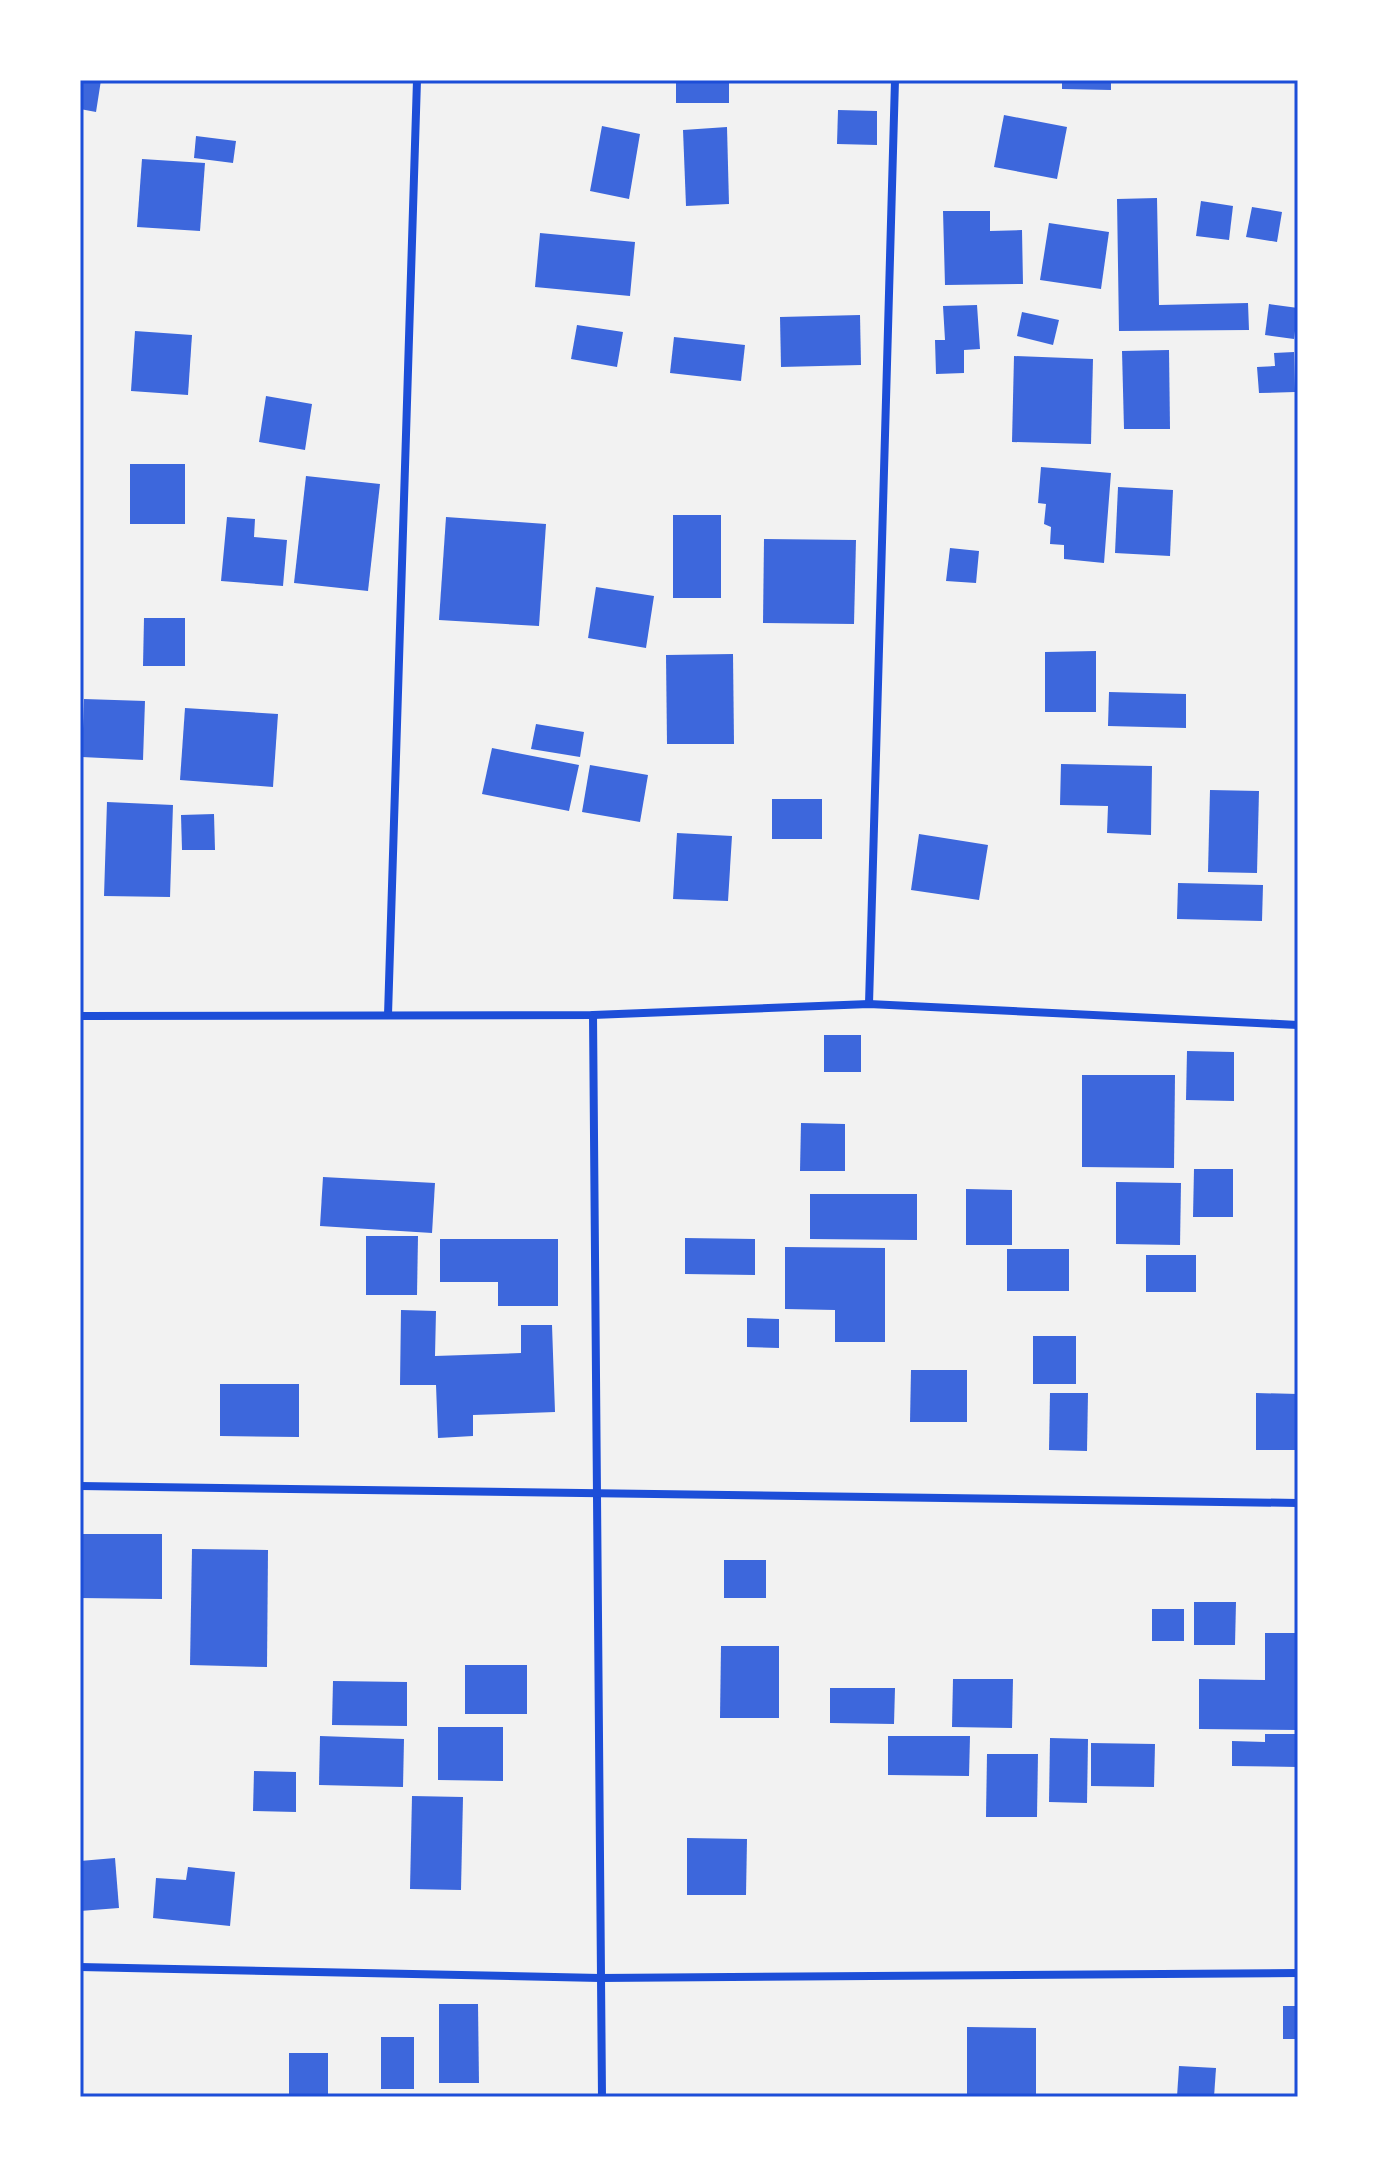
<svg xmlns="http://www.w3.org/2000/svg" width="1378" height="2177" viewBox="0 0 1378 2177" font-family="'DejaVu Sans',sans-serif">
  <rect width="100%" height="100%" fill="#f2f2f2"/>
  <g fill="#3d67dc">
    <path d="M 80,80 L 101,80 L 96,112 L 80,109 Z"/>
    <rect x="676" y="80" width="53" height="23"/>
    <path d="M 1062,80 L 1111,80 L 1111,90 L 1062,89 Z"/>
    <path d="M 838,110 L 877,111 L 877,145 L 837,144 Z"/>
    <path d="M 1004,115 L 1067,127 L 1057,179 L 994,167 Z"/>
    <path d="M 602,126 L 640,134 L 629,199 L 590,191 Z"/>
    <path d="M 727,127 L 729,204 L 686,206 L 683,130 Z"/>
    <path d="M 196,136 L 236,141 L 233,163 L 194,158 Z"/>
    <path d="M 142,159 L 205,163 L 200,231 L 137,227 Z"/>
    <path d="M 1157,198 L 1159,305 L 1248,303 L 1249,330 L 1119,331 L 1117,199 Z"/>
    <path d="M 1201,201 L 1233,206 L 1229,240 L 1196,236 Z"/>
    <path d="M 1252,207 L 1282,212 L 1277,242 L 1246,237 Z"/>
    <path d="M 943,211 L 990,211 L 990,231 L 1022,230 L 1023,284 L 945,285 Z"/>
    <path d="M 1049,223 L 1109,232 L 1101,289 L 1040,280 Z"/>
    <path d="M 540,233 L 635,242 L 630,296 L 535,287 Z"/>
    <path d="M 1269,304 L 1298,308 L 1294,339 L 1265,335 Z"/>
    <path d="M 977,305 L 980,349 L 964,350 L 964,373 L 936,374 L 935,340 L 945,340 L 943,306 Z"/>
    <path d="M 1022,312 L 1059,320 L 1053,345 L 1017,336 Z"/>
    <path d="M 860,315 L 861,365 L 781,367 L 780,317 Z"/>
    <path d="M 577,325 L 623,332 L 617,367 L 571,359 Z"/>
    <path d="M 135,331 L 192,335 L 188,395 L 131,391 Z"/>
    <path d="M 674,337 L 745,345 L 741,381 L 670,373 Z"/>
    <path d="M 1169,350 L 1170,429 L 1124,429 L 1122,351 Z"/>
    <path d="M 1294,352 L 1295,392 L 1259,393 L 1257,367 L 1275,366 L 1274,353 Z"/>
    <path d="M 1014,356 L 1093,359 L 1091,444 L 1012,442 Z"/>
    <path d="M 266,396 L 312,404 L 305,450 L 259,442 Z"/>
    <rect x="130" y="464" width="55" height="60"/>
    <path d="M 1041,467 L 1111,473 L 1104,563 L 1064,559 L 1064,545 L 1050,544 L 1051,527 L 1044,524 L 1046,504 L 1038,503 Z"/>
    <path d="M 306,476 L 380,484 L 368,591 L 294,583 Z"/>
    <path d="M 1118,487 L 1173,490 L 1170,556 L 1115,553 Z"/>
    <rect x="673" y="515" width="48" height="83"/>
    <path d="M 227,517 L 255,519 L 254,537 L 287,540 L 283,586 L 221,581 Z"/>
    <path d="M 446,517 L 546,524 L 539,626 L 439,620 Z"/>
    <path d="M 764,539 L 856,540 L 854,624 L 763,623 Z"/>
    <path d="M 950,548 L 979,551 L 976,583 L 946,581 Z"/>
    <path d="M 596,587 L 654,596 L 646,648 L 588,638 Z"/>
    <path d="M 144,618 L 185,618 L 185,666 L 143,666 Z"/>
    <path d="M 1096,651 L 1096,712 L 1045,712 L 1045,652 Z"/>
    <path d="M 733,654 L 734,744 L 667,744 L 666,655 Z"/>
    <path d="M 1109,692 L 1186,694 L 1186,728 L 1108,726 Z"/>
    <path d="M 84,699 L 145,701 L 143,760 L 82,757 Z"/>
    <path d="M 185,708 L 278,714 L 273,787 L 180,780 Z"/>
    <path d="M 536,724 L 584,732 L 580,757 L 531,749 Z"/>
    <path d="M 492,748 L 579,765 L 569,811 L 482,794 Z"/>
    <path d="M 1061,764 L 1152,766 L 1151,835 L 1107,833 L 1108,806 L 1060,805 Z"/>
    <path d="M 590,765 L 648,775 L 640,822 L 582,812 Z"/>
    <path d="M 1210,790 L 1259,791 L 1257,873 L 1208,872 Z"/>
    <rect x="772" y="799" width="50" height="40"/>
    <path d="M 107,802 L 173,805 L 170,897 L 104,896 Z"/>
    <path d="M 214,814 L 215,850 L 182,850 L 181,815 Z"/>
    <path d="M 677,833 L 732,836 L 728,901 L 673,899 Z"/>
    <path d="M 919,834 L 988,845 L 979,900 L 911,890 Z"/>
    <path d="M 1178,883 L 1263,885 L 1262,921 L 1177,919 Z"/>
    <rect x="824" y="1035" width="37" height="37"/>
    <path d="M 1187,1051 L 1234,1052 L 1234,1101 L 1186,1100 Z"/>
    <path d="M 1082,1075 L 1175,1075 L 1174,1168 L 1082,1167 Z"/>
    <path d="M 801,1123 L 845,1124 L 845,1171 L 800,1171 Z"/>
    <path d="M 1194,1169 L 1233,1169 L 1233,1217 L 1193,1217 Z"/>
    <path d="M 323,1177 L 435,1183 L 432,1233 L 320,1226 Z"/>
    <path d="M 1116,1182 L 1181,1183 L 1180,1245 L 1116,1244 Z"/>
    <path d="M 966,1189 L 1012,1190 L 1012,1245 L 966,1245 Z"/>
    <path d="M 810,1194 L 917,1194 L 917,1240 L 810,1239 Z"/>
    <path d="M 366,1236 L 418,1236 L 417,1295 L 366,1295 Z"/>
    <path d="M 685,1238 L 755,1239 L 755,1275 L 685,1274 Z"/>
    <path d="M 440,1239 L 558,1239 L 558,1306 L 498,1306 L 498,1282 L 440,1282 Z"/>
    <path d="M 785,1247 L 885,1248 L 885,1342 L 835,1342 L 835,1310 L 785,1309 Z"/>
    <rect x="1007" y="1249" width="62" height="42"/>
    <rect x="1146" y="1255" width="50" height="37"/>
    <path d="M 401,1310 L 436,1311 L 435,1356 L 521,1353 L 521,1325 L 552,1325 L 555,1412 L 473,1415 L 473,1436 L 438,1438 L 436,1385 L 400,1385 Z"/>
    <path d="M 747,1318 L 779,1319 L 779,1348 L 747,1347 Z"/>
    <rect x="1033" y="1336" width="43" height="48"/>
    <path d="M 911,1370 L 967,1370 L 967,1422 L 910,1422 Z"/>
    <path d="M 220,1384 L 299,1384 L 299,1437 L 220,1436 Z"/>
    <path d="M 1050,1393 L 1088,1393 L 1087,1451 L 1049,1450 Z"/>
    <path d="M 1256,1393 L 1298,1394 L 1298,1450 L 1256,1450 Z"/>
    <path d="M 80,1534 L 162,1534 L 162,1599 L 80,1598 Z"/>
    <path d="M 192,1549 L 268,1550 L 267,1667 L 190,1665 Z"/>
    <rect x="724" y="1560" width="42" height="38"/>
    <path d="M 1194,1602 L 1236,1602 L 1235,1645 L 1194,1645 Z"/>
    <rect x="1152" y="1609" width="32" height="32"/>
    <path d="M 1265,1633 L 1298,1633 L 1298,1730 L 1199,1729 L 1199,1679 L 1265,1680 Z"/>
    <path d="M 721,1646 L 779,1646 L 779,1718 L 720,1718 Z"/>
    <rect x="465" y="1665" width="62" height="49"/>
    <path d="M 953,1679 L 1013,1679 L 1012,1728 L 952,1727 Z"/>
    <path d="M 333,1681 L 407,1682 L 407,1726 L 332,1725 Z"/>
    <path d="M 830,1688 L 895,1688 L 894,1724 L 830,1723 Z"/>
    <path d="M 438,1727 L 503,1727 L 503,1781 L 438,1780 Z"/>
    <path d="M 1265,1734 L 1298,1734 L 1298,1767 L 1232,1766 L 1232,1741 L 1265,1742 Z"/>
    <path d="M 320,1736 L 404,1739 L 403,1787 L 319,1785 Z"/>
    <path d="M 888,1736 L 970,1736 L 969,1776 L 888,1775 Z"/>
    <path d="M 1050,1738 L 1088,1739 L 1087,1803 L 1049,1802 Z"/>
    <path d="M 1091,1743 L 1155,1744 L 1154,1787 L 1091,1786 Z"/>
    <path d="M 987,1754 L 1038,1754 L 1037,1817 L 986,1817 Z"/>
    <path d="M 254,1771 L 296,1772 L 296,1812 L 253,1811 Z"/>
    <path d="M 412,1796 L 463,1797 L 461,1890 L 410,1889 Z"/>
    <path d="M 687,1838 L 747,1839 L 746,1895 L 687,1895 Z"/>
    <path d="M 115,1858 L 119,1908 L 80,1911 L 80,1861 Z"/>
    <path d="M 188,1867 L 235,1872 L 230,1926 L 153,1918 L 156,1878 L 186,1880 Z"/>
    <path d="M 439,2004 L 478,2004 L 479,2083 L 439,2083 Z"/>
    <rect x="1283" y="2006" width="15" height="33"/>
    <path d="M 967,2027 L 1036,2028 L 1036,2097 L 967,2097 Z"/>
    <rect x="381" y="2037" width="33" height="52"/>
    <rect x="289" y="2053" width="39" height="44"/>
    <path d="M 1179,2066 L 1216,2068 L 1214,2097 L 1177,2097 Z"/>
  </g>
  <g fill="none" stroke-linecap="round" stroke-linejoin="round">
    <g stroke="#1d4ed8" stroke-width="8">
      <path d="M 869,1004 L 895,80"/>
      <path d="M 388,1015 L 417,80"/>
      <path d="M 593,1015 L 602,2097"/>
      <path d="M 80,1016 L 593,1015 L 869,1004 L 1298,1025"/>
      <path d="M 80,1486 L 1298,1503"/>
      <path d="M 80,1967 L 600,1978 L 1298,1973"/>
    </g>
  </g>
  <rect width="1378" height="2177" fill="none" stroke="#ffffff" stroke-width="164"/>
  <rect x="82" y="82" width="1214" height="2013" fill="none" stroke="#1d4ed8" stroke-width="3"/>
</svg>
